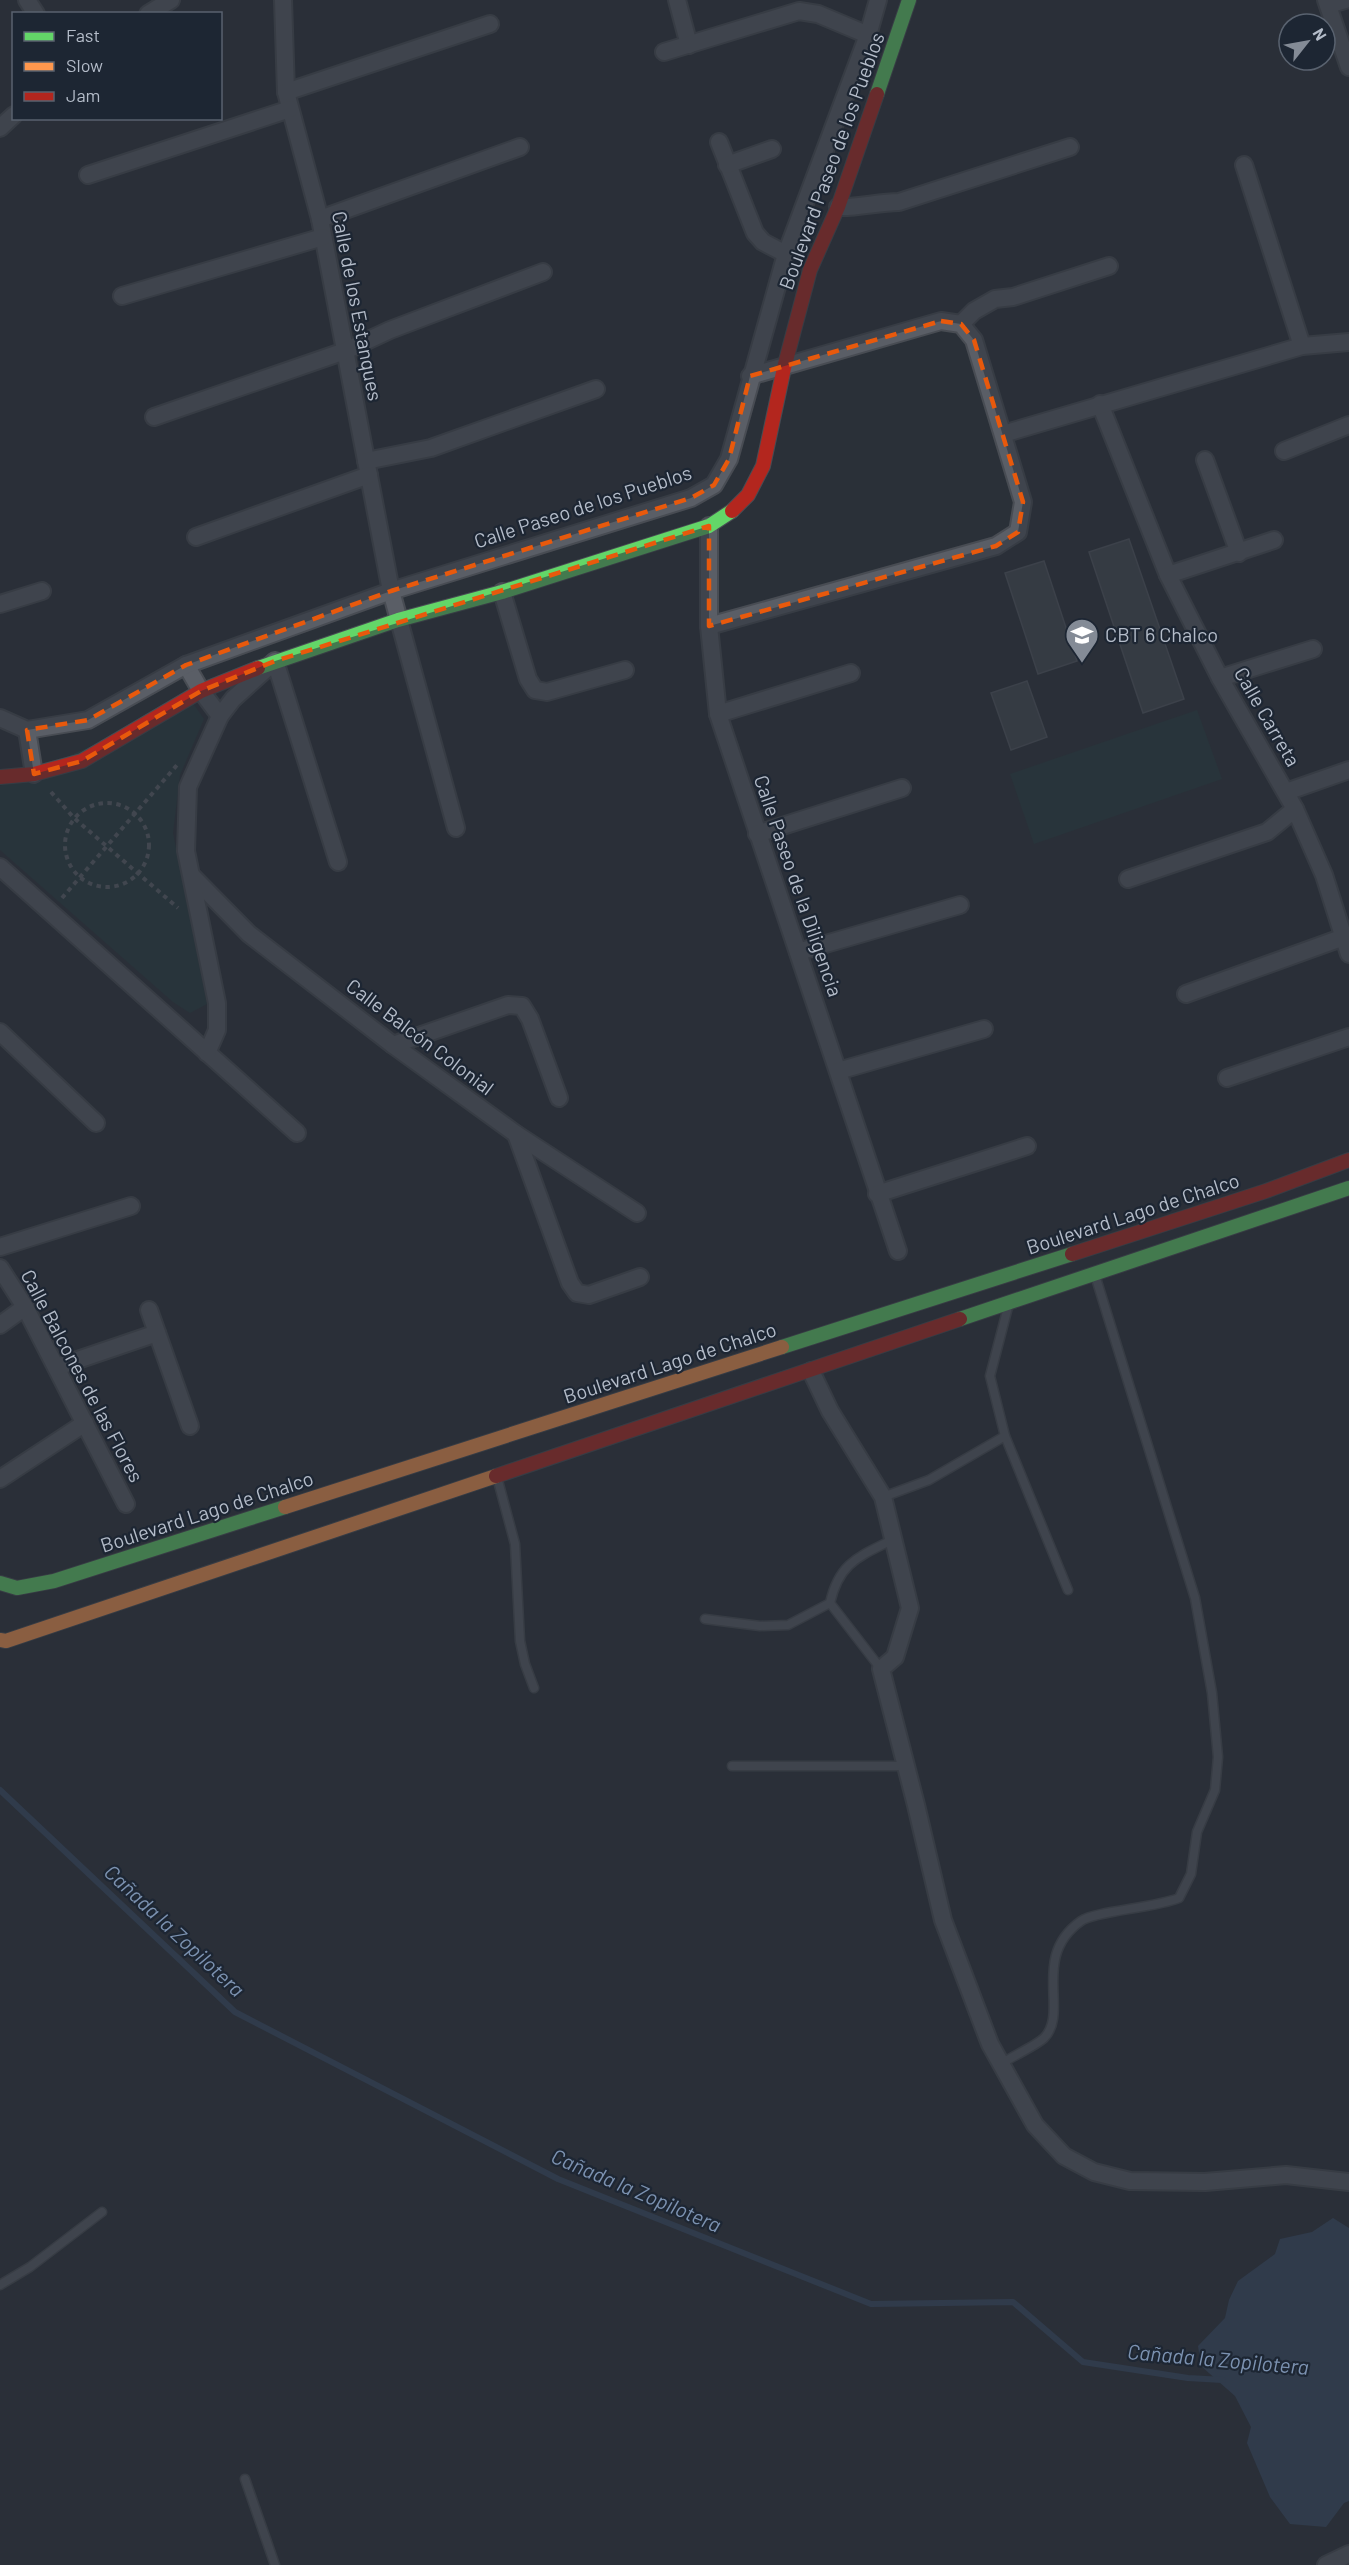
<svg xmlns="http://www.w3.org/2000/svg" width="1349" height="2565" viewBox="0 0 1349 2565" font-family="Barlow,sans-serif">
  <rect width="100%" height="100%" fill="#2a3038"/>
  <g fill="#273a3e">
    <path d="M 192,702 L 204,719 L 180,775 L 173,833 L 207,1004 L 190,1013 L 173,1002 L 0,850 L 0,786 Z"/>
    <path d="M 1197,710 L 1222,779 L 1034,844 L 1010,774 Z"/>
  </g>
  <path fill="#384963" d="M 1333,2218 L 1349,2228 L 1349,2501 L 1344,2503 L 1326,2527 L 1290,2524 L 1270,2497 L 1247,2443 L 1251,2427 L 1235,2396 L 1201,2366 L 1198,2346 L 1225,2318 L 1229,2300 L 1238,2281 L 1275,2254 L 1280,2239 L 1312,2232 Z"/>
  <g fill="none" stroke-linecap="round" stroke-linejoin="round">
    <path stroke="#384963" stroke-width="6" d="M 0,1790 L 235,2012 L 558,2179 L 871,2304 L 1013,2302 L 1083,2362 L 1188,2378 L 1223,2380"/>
  </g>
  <g fill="#444950" stroke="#52575f" stroke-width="1.5">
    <path d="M 1129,539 L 1184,699 L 1143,713 L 1089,552 Z"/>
    <path d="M 1044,561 L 1077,661 L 1038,674 L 1005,573 Z"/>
    <path d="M 1027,681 L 1047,737 L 1011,750 L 991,693 Z"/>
  </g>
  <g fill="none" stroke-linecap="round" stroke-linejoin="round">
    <g stroke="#484c53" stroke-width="11">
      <g id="lane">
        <path d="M 1008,1307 L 990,1376 L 1005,1436 L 1068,1590"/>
        <path d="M 497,1477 L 515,1544 L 520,1641 L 525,1664 L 534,1688"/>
        <path d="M 883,1497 L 929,1480 L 1005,1436"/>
        <path d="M 830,1603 L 881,1669"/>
        <path d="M 705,1619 L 760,1626 L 788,1625 L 830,1603 C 839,1563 858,1557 892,1540"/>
        <path d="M 732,1766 L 906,1766"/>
        <path d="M 1001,2064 C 1011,2057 1037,2045 1044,2038 C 1070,2012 1030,1957 1081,1921 C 1095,1911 1155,1908 1179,1898 L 1191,1874 L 1197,1832 L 1215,1790 L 1218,1757 L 1212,1693 L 1195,1598 L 1095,1275"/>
        <path d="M 0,2285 L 30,2267 L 102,2212"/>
        <path d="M 245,2479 L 275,2565"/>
      </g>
    </g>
    <g stroke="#484c53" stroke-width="20">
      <g id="street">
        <path d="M 27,0 L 36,14"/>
        <path d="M 283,0 L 286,92 L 320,219 L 391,591 L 456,828"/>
        <path d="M 677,0 L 689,45"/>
        <path d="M 1326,0 L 1349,67"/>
        <path d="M 1328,5 L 1345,0"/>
        <path d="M 148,14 L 171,0"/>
        <path d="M 664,52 L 799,11 L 818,14 L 868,35"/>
        <path d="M 286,92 L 490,24"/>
        <path d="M 0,128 L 14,115"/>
        <path d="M 719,142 L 755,233 L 763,242 L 786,254"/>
        <path d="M 727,165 L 772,149"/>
        <path d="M 1244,165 L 1302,346"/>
        <path d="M 88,175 L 290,109"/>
        <path d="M 838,207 C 858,208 878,202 899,202 L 1070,147"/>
        <path d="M 320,219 L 520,147"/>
        <path d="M 122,296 L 323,237"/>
        <path d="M 961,324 L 974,311 L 995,299 L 1013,297 L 1109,266"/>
        <path d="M 1100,404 L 1168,575 L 1220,678 L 1295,809 L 1324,875 L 1349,954"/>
        <path d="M 154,417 L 345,351 L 390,330 L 543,272"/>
        <path d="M 1003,434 L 1302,346 L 1349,342"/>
        <path d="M 1284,451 L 1349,425"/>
        <path d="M 1205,460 L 1239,553"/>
        <path d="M 366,461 L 431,448 L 596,389"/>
        <path d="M 709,526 L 709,626 L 718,714 L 898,1251"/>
        <path d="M 196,537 L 369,475"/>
        <path d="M 1168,575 L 1274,540"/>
        <path d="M 502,592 L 528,679 L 535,690 L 547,692 L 625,670"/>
        <path d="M 0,604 L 42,591"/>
        <path d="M 709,626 L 996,546 L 1018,532 L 1023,502 L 974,340 L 961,324 L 941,321 L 750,376"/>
        <path d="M 186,665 L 201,691 L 220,716"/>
        <path d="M 1220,678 L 1313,649"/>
        <path d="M 718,714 L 851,673"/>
        <path d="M 0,718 L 27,730 L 88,720 L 186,665 L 391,591 L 691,498 L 714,485 L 729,459 L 786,254 L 868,35 L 878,0"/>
        <path d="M 27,730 L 34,774"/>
        <path d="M 1286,792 L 1349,770"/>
        <path d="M 757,834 L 902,788"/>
        <path d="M 0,867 L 297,1133"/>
        <path d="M 192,876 L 249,934 L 393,1045 L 516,1134 L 637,1213"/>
        <path d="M 1128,879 L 1267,832 L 1295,809"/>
        <path d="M 798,952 L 960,905"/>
        <path d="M 1186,994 L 1344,937"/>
        <path d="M 0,1032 L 96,1123"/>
        <path d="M 393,1045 L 508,1005 L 522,1006 L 530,1019 L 559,1098"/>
        <path d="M 207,1053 L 217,1030 L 217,1003 L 186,851 L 188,787 L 220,716 L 233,699 L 275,661 L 338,862"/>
        <path d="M 838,1071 L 984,1029"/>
        <path d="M 1227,1078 L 1349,1037"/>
        <path d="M 516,1134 L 570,1283 L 577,1293 L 589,1295 L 640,1277"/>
        <path d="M 877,1194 L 1027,1146"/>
        <path d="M 0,1247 L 131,1206"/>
        <path d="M 0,1268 L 25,1307 L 126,1504"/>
        <path d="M 149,1310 L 190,1426"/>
        <path d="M 0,1325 L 25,1307"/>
        <path d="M 57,1367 L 157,1333"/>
        <path d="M 811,1371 L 830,1411 L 883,1497 L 910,1608 L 895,1657 L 881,1669 L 916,1805 L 943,1920 L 990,2044 L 1035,2125 L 1064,2156 L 1094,2172 L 1130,2181 L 1205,2182 L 1286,2175 L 1349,2182"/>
        <path d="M 0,1479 L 85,1423"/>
        <path d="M 1326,2565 L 1349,2554"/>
      </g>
    </g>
    <g stroke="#484c53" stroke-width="16">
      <g id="fast">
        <path d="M 877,94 L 909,0"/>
        <path d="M 258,668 L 398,620 L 502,592 L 709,526 L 732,511"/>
        <path d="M 960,1319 L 1349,1188"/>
        <path d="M 782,1347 L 1072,1254"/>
        <path d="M 0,1583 L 17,1588 L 54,1581 L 285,1507"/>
      </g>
    </g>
    <g stroke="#484c53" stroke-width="16">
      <g id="slow">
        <path d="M 285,1507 L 782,1347"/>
        <path d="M 0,1640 L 6,1641 L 496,1476"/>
      </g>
    </g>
    <g stroke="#484c53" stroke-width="16">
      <g id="jam">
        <path d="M 732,511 L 748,495 L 763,466 L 784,368 L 810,270 L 838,207 L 877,94"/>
        <path d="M 0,777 L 34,774 L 82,761 L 201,691 L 258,668"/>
        <path d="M 1072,1254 L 1266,1191 L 1349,1160"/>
        <path d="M 496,1476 L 960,1319"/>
      </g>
    </g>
    <g stroke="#5d636a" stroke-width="4" stroke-dasharray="4.5 4.5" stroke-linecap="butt">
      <path d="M 51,792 L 74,818 L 178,908"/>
      <circle cx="107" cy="845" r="42"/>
      <path d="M 62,898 L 177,765"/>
    </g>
    <use href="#lane" stroke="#5a5e66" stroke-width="8"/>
    <use href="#street" stroke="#5a5e66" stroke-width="16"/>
    <use href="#fast" stroke="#63d668" stroke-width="14"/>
    <use href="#slow" stroke="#ff974d" stroke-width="14"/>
    <use href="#jam" stroke="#b3261e" stroke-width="14"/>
  </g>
  <path d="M0 0H1349V2565H0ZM 941,321 L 961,324 L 974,340 L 1023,502 L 1018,532 L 996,546 L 709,626 L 709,526 L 275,661 L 201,691 L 82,761 L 34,774 L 27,730 L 88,720 L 186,665 L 391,591 L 691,498 L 714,485 L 729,459 L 750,376 Z" fill="#2a3038" fill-opacity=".55" fill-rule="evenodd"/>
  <path fill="none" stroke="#e8590c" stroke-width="4.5" stroke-dasharray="12 8" stroke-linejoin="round" d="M 941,321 L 961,324 L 974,340 L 1023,502 L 1018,532 L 996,546 L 709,626 L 709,526 L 275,661 L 201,691 L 82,761 L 34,774 L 27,730 L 88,720 L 186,665 L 391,591 L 691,498 L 714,485 L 729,459 L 750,376 Z"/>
  <defs>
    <g id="university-pin" transform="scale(1.725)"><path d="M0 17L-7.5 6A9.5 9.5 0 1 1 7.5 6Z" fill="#848b96" stroke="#1d2633"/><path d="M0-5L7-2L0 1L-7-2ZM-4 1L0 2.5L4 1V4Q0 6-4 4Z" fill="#fff"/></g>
  </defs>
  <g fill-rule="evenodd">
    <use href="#university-pin" x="1082" y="635"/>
  </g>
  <g text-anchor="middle" stroke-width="4.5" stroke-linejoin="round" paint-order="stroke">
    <g font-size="20" fill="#b4bcc9" stroke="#1d2633">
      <text transform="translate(832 161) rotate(-70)" y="7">Boulevard Paseo de los Pueblos</text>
      <text transform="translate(357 306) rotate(79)" y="7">Calle de los Estanques</text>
      <text transform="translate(583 507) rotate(-18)" y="7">Calle Paseo de los Pueblos</text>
      <text transform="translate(1267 717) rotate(60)" y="7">Calle Carreta</text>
      <text transform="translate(798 886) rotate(71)" y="7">Calle Paseo de la Diligencia</text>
      <text transform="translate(420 1037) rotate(37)" y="7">Calle Balcón Colonial</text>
      <text transform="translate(1133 1214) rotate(-18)" y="7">Boulevard Lago de Chalco</text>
      <text transform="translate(670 1363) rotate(-18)" y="7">Boulevard Lago de Chalco</text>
      <text transform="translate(82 1376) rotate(62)" y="7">Calle Balcones de las Flores</text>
      <text transform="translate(207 1512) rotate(-18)" y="7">Boulevard Lago de Chalco</text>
    </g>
    <g font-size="20" fill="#b4bcc9" stroke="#1d2633" text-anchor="start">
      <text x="1105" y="642">CBT 6 Chalco</text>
    </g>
    <g font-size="21" font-style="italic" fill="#7c92b1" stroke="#1d2633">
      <text transform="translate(174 1931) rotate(43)" y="7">Cañada la Zopilotera</text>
      <text transform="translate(636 2191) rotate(23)" y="7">Cañada la Zopilotera</text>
      <text transform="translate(1218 2360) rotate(5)" y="7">Cañada la Zopilotera</text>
    </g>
  </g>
  <rect x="12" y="12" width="210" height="108" fill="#1d2633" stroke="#59626f" stroke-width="1.5"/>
  <rect x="24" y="32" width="30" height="9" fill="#63d668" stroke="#59626f" stroke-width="1.5"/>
  <text x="66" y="42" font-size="18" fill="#b4bcc9">Fast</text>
  <rect x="24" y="62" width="30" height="9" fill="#ff974d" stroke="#59626f" stroke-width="1.5"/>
  <text x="66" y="72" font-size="18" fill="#b4bcc9">Slow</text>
  <rect x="24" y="92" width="30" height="9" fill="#b3261e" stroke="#59626f" stroke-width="1.5"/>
  <text x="66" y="102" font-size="18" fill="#b4bcc9">Jam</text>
  <g transform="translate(1307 42) rotate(59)"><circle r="28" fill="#1d2633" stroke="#59626f" stroke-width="1.5"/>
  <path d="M0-4.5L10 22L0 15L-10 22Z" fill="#848b96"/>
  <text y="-9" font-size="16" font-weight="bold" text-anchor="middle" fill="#b4bcc9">N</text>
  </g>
</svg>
